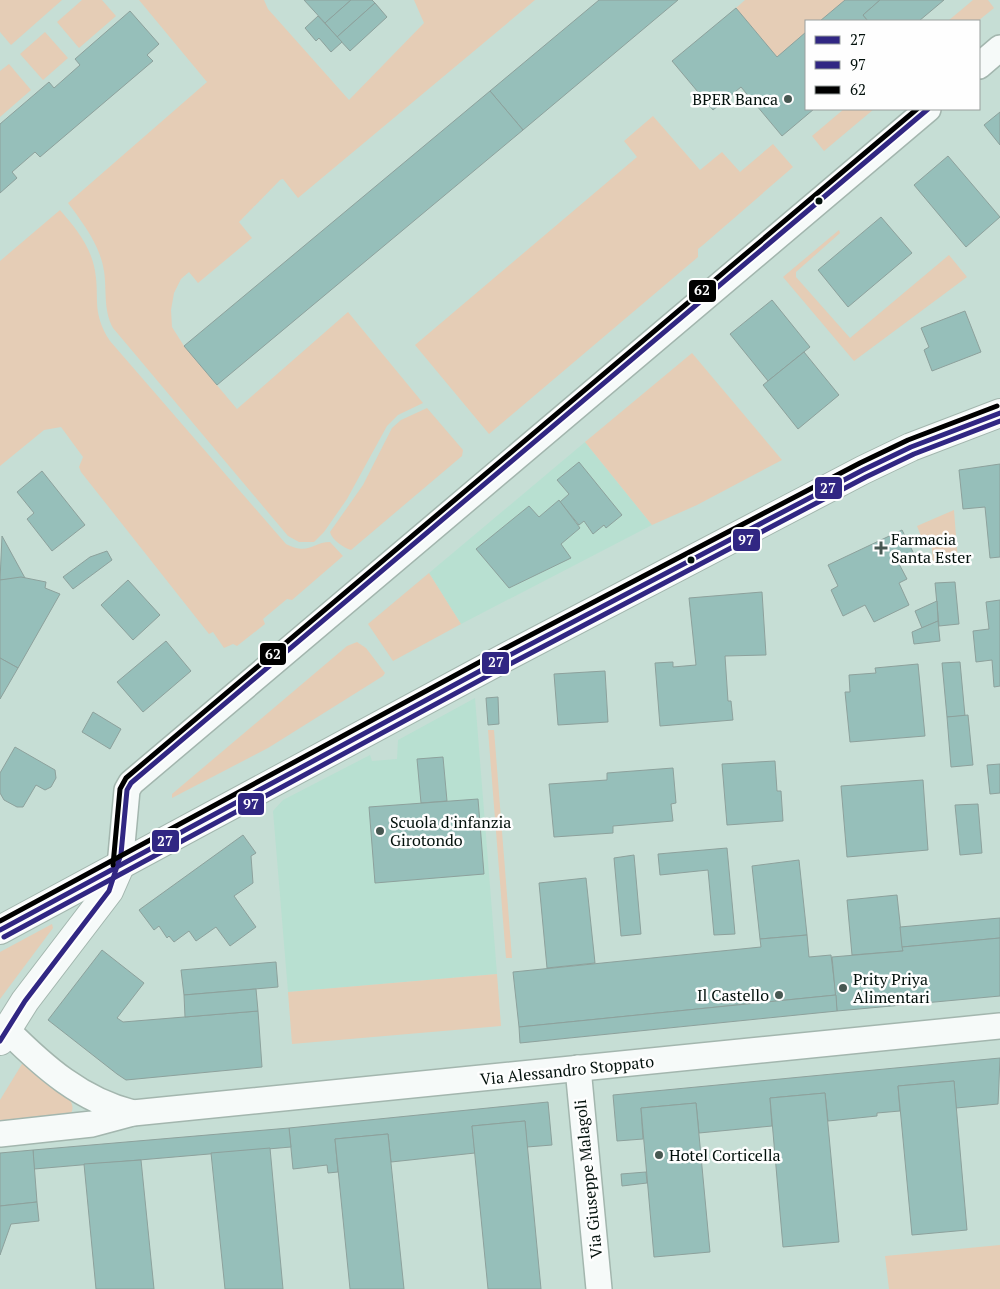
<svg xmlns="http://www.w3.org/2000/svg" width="1000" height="1289" viewBox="0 0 1000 1289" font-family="'PT Serif',serif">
  <rect width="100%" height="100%" fill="#c6ded5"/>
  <g fill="#b8e0d1">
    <path d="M 585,442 L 652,525 L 461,624 L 429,573 Z"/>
    <path d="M 475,698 L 497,974 L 288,992 L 273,811 L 283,800 L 370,755 L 372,761 L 397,759 L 398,740 Z"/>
  </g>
  <g fill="#e5cdb6">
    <path d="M 0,0 L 62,0 L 11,45 L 0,32 Z"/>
    <path d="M 82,0 L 102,0 L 116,16 L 79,48 L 57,22 Z"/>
    <path d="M 139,0 L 264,0 L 268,9 L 349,100 L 424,23 L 414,0 L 535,0 L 298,198 L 283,179 L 280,180 L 239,222 L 252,238 L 198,283 L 189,272 L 181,279 L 174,293 L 171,310 L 172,327 L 184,346 L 237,409 L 348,312 L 423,403 L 398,415 L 387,426 L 347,499 L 324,532 L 314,542 L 299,542 L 288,536 L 113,328 C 103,309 107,291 104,271 C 100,245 83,223 68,203 L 207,82 Z"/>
    <path d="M 745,0 L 845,0 L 820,21 L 806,21 L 806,32 L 777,57 L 736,8 Z"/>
    <path d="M 973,0 L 988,0 L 994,8 L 978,21 L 948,21 Z"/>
    <path d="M 45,32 L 68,58 L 43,80 L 20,54 Z"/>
    <path d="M 9,64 L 31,90 L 0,117 L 0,71 Z"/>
    <path d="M 844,109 L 874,109 L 824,151 L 812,136 Z"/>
    <path d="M 653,116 L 700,170 L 722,152 L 740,172 L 773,144 L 793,167 L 703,245 L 698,249 L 698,257 L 489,434 L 415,345 L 637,157 L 624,141 Z"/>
    <path d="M 60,210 C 74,226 89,244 94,266 C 101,297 90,310 110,341 L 286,544 C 309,556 312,542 330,542 L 343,556 L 292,600 L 287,599 L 263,619 L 265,624 L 237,646 L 233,644 L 224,648 L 213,632 L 209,634 L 81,472 L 79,467 L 83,457 L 61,427 L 44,430 L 0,466 L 0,261 Z"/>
    <path d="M 839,230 L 840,233 L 796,272 L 796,277 L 850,338 L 949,255 L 967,277 L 854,361 L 783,277 Z"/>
    <path d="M 692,353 L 782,460 L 697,505 L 652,525 L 585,442 Z"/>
    <path d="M 427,408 L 463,450 L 462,456 L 351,550 C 344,548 332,540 330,532 L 363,485 L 392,428 L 401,420 Z"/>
    <path d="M 954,510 L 958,562 L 933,563 L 931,537 L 922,539 L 917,526 Z"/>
    <path d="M 429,573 L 461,624 L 393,661 L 368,624 Z"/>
    <path d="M 357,642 L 366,648 L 385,673 L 383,676 L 268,748 L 172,798 L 172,794 L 347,646 Z"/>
    <path d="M 488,730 L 494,730 L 512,958 L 506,958 Z"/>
    <path d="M 52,924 L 53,928 L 0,999 L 0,952 Z"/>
    <path d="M 497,974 L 501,1026 L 292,1044 L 288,992 Z"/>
    <path d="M 25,1063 L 70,1100 C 73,1105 74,1111 69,1115 L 0,1123 L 0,1100 L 22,1064 Z"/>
    <path d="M 1000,1245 L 1000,1289 L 889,1289 L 885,1256 Z"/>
  </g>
  <g fill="#96bfba" stroke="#8da19c">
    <path d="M 304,0 L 351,0 L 325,23 Z"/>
    <path d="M 351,0 L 372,0 L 375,3 L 337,37 L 325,23 Z"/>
    <path d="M 599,0 L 678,0 L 523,130 L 490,91 Z"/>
    <path d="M 845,0 L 880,0 L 863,15 L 868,21 L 820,21 Z"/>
    <path d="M 880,0 L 944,0 L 919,21 L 868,21 L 863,15 Z"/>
    <path d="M 375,3 L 387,17 L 350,51 L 337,37 Z"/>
    <path d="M 736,8 L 777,57 L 806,32 L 806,109 L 814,109 L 782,136 L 741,87 L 713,110 L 672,61 Z"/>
    <path d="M 130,11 L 159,44 L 147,55 L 153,61 L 40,157 L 35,152 L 12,172 L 17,178 L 0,193 L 0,124 L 49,82 L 54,88 L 80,65 L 75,59 Z"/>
    <path d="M 318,16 L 342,42 L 331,52 L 319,38 L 316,41 L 305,28 Z"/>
    <path d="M 490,91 L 523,130 L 217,385 L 184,346 Z"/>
    <path d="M 1000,112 L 1000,145 L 984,125 Z"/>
    <path d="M 948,156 L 1000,217 L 966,247 L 914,185 Z"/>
    <path d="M 881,217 L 912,253 L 848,307 L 818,270 Z"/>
    <path d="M 772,300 L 810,347 L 768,381 L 730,334 Z"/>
    <path d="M 965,311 L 981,352 L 932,371 L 924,350 L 929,347 L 921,328 Z"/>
    <path d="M 804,352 L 839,395 L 798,429 L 763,385 Z"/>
    <path d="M 579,462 L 622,515 L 606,528 L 604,525 L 593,534 L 584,521 L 579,525 L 560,502 L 569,494 L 557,480 Z"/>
    <path d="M 1000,464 L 1000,557 L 990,558 L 985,507 L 963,509 L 959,470 Z"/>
    <path d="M 42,471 L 85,525 L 52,551 L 27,519 L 34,513 L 17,492 Z"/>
    <path d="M 559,500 L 580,528 L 561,544 L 571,558 L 509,588 L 476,549 L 529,506 L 539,517 Z"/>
    <path d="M 902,530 L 914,554 L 898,562 L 907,579 L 899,583 L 909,605 L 874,622 L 865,605 L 843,616 L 831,590 L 838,586 L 828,565 Z"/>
    <path d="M 2,536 L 25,578 L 0,580 Z"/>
    <path d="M 107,551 L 112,560 L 73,589 L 63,577 L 90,557 Z"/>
    <path d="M 21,577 L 46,582 L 45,588 L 60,594 L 18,668 L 0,658 L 0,580 Z"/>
    <path d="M 128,580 L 160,615 L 133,640 L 101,605 Z"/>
    <path d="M 955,582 L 959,624 L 939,626 L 935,583 Z"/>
    <path d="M 762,592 L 766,655 L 725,656 L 728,701 L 731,701 L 733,720 L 660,726 L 655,663 L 673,662 L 673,667 L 696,665 L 689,598 Z"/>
    <path d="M 1000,600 L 1000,686 L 994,687 L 992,660 L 976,662 L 973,631 L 989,629 L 986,602 Z"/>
    <path d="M 937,601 L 938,621 L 922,628 L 915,611 Z"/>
    <path d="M 938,621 L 940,641 L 914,644 L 912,632 Z"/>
    <path d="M 166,641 L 191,671 L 143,712 L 117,682 Z"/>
    <path d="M 0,658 L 18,668 L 0,699 Z"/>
    <path d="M 960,662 L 965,716 L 947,717 L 942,663 Z"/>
    <path d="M 918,664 L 925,736 L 850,742 L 845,692 L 850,692 L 849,675 L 876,673 L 875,668 Z"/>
    <path d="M 605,671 L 608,722 L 558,725 L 554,674 Z"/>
    <path d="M 498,697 L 499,724 L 488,725 L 486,698 Z"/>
    <path d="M 93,712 L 121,729 L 110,749 L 82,732 Z"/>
    <path d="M 968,715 L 973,765 L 951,767 L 947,717 Z"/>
    <path d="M 15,747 L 55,770 L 56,778 L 51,787 L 45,790 L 36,785 L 23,807 L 17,807 L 4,800 L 0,793 L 0,773 Z"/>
    <path d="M 443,757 L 447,801 L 421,803 L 417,759 Z"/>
    <path d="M 775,761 L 777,791 L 781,791 L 783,821 L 727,825 L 722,764 Z"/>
    <path d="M 1000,764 L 1000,793 L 990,794 L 987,765 Z"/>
    <path d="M 673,768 L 676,803 L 671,804 L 673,821 L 613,826 L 613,833 L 554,837 L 549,784 L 607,780 L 607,773 Z"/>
    <path d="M 923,780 L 928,850 L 847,857 L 841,786 Z"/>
    <path d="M 478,799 L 484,874 L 375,883 L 369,807 Z"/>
    <path d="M 978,804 L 982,853 L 960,855 L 955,805 Z"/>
    <path d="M 243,835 L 256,853 L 251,856 L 253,883 L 234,896 L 256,927 L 230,946 L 216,927 L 196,941 L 189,931 L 174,942 L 169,936 L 167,938 L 159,926 L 154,930 L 139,910 Z"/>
    <path d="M 727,848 L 735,934 L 714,935 L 708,870 L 660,875 L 658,854 Z"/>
    <path d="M 634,855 L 641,934 L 621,936 L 614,858 Z"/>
    <path d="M 799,860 L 807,935 L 760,939 L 752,866 Z"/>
    <path d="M 586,878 L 595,963 L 547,968 L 539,883 Z"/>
    <path d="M 897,895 L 903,951 L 852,955 L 847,900 Z"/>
    <path d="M 1000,918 L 1000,938 L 902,947 L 900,927 Z"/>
    <path d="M 807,935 L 809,957 L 831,955 L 836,995 L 519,1027 L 513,972 L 761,947 L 760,939 Z"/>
    <path d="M 1000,938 L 1000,996 L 837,1011 L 832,957 L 903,951 L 902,947 Z"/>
    <path d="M 102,950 L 144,983 L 117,1018 L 123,1022 L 258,1011 L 262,1067 L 126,1080 L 117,1074 L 48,1020 Z"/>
    <path d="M 276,962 L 278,987 L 184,995 L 181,970 Z"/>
    <path d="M 256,989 L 258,1011 L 185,1017 L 184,995 Z"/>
    <path d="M 836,995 L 837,1011 L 520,1043 L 519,1027 Z"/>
    <path d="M 1000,1058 L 998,1104 L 956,1108 L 954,1081 L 898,1086 L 900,1111 L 877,1113 L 877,1116 L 828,1121 L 825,1093 L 770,1098 L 772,1126 L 699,1133 L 696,1103 L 641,1108 L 643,1139 L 617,1141 L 613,1095 Z"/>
    <path d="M 954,1081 L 967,1230 L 912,1235 L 898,1086 Z"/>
    <path d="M 825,1093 L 839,1242 L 783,1247 L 770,1098 Z"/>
    <path d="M 548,1102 L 552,1145 L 527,1147 L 525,1121 L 472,1126 L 475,1153 L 391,1162 L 388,1134 L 335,1139 L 338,1172 L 328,1173 L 327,1165 L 293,1169 L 289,1128 Z"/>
    <path d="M 696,1103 L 710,1252 L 654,1257 L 641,1108 Z"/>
    <path d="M 525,1121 L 541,1289 L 488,1289 L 472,1126 Z"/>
    <path d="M 289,1128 L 291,1147 L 34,1169 L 33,1150 Z"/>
    <path d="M 388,1134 L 404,1289 L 350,1289 L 335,1139 Z"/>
    <path d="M 270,1148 L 283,1289 L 225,1289 L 211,1153 Z"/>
    <path d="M 33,1150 L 37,1202 L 0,1206 L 0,1153 Z"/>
    <path d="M 141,1160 L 154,1289 L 96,1289 L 84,1164 Z"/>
    <path d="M 646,1172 L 647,1183 L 622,1186 L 621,1174 Z"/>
    <path d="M 37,1202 L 39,1221 L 11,1224 L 0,1255 L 0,1206 Z"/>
  </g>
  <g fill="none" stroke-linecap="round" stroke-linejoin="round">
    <g stroke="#a3b6ae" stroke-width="28">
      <g id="street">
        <path d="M 979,66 L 1000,48"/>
        <path d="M 120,866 L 127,790 L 131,783 L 928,109"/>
        <path d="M 7,1030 C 44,1067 81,1100 133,1113"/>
        <path d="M 578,1068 L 599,1289"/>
        <path d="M 0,1134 L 92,1124 L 133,1113 L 1000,1026"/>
      </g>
    </g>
    <g stroke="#a3b6ae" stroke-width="30">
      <g id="secondary">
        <path d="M 0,930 L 506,657 L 863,470 L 911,447 L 1000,413"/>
        <path d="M 0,1041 L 25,1001 L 109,891 L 120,866"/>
      </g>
    </g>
    <use href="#street" stroke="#f6faf9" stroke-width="25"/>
    <use href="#secondary" stroke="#f6faf9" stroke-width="28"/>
    <g stroke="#fefefe" stroke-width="9">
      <g id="bus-1">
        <path d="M 0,930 L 506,657 L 863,470 L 911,447 L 1000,413"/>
        <path d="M 0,1041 L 25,1001 L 109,891 L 121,854 L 127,790 L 131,783 L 928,109"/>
      </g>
    </g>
    <g stroke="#fefefe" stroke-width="9">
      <path id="bus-2" d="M 4,937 L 510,664 L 866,477 L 914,454 L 1000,421"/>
    </g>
    <g stroke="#fefefe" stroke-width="9">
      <g id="bus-3">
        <path d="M 113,865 L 120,789 L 126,778 L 917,109"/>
        <path d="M 0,921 L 502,650 L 860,463 L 908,440 L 997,406"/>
      </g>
    </g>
    <use href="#bus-1" stroke="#312783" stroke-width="5"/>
    <use href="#bus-2" stroke="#312783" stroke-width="5"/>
    <use href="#bus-3" stroke="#000" stroke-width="5"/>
  </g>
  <g fill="#475852" stroke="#fefefe" stroke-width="2">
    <circle cx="788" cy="99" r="5"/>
    <path d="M878.5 540.5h5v5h5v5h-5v5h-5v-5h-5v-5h5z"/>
    <circle cx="380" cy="831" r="5"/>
    <circle cx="843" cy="988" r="5"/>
    <circle cx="779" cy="995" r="5"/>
    <circle cx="659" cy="1155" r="5"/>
  </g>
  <g fill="#02100b" stroke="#fefefe" stroke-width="2">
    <circle cx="819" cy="201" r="4.5"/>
    <circle cx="691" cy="560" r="4.5"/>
  </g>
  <g text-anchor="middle" stroke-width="5" stroke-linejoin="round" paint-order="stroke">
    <g font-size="16" fill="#02100b" stroke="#fefefe" text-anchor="start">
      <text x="778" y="105" text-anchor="end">BPER Banca</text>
      <text x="891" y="545">Farmacia<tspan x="891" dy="18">Santa Ester</tspan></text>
      <text x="390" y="828">Scuola d'infanzia<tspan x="390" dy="18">Girotondo</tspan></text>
      <text x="853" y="985">Prity Priya<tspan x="853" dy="18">Alimentari</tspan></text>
      <text x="769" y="1001" text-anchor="end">Il Castello</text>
      <text x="669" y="1161">Hotel Corticella</text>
    </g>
    <g font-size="16" fill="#02100b" stroke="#fefefe">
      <text transform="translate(567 1070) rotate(-6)" y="6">Via Alessandro Stoppato</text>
      <text transform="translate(588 1179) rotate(-96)" y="6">Via Giuseppe Malagoli</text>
    </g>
  </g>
  <g stroke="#fefefe" stroke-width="2">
    <rect x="688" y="279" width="29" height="24" rx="5" fill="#000"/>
    <rect x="814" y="476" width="29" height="24" rx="5" fill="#312783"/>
    <rect x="732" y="528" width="29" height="24" rx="5" fill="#312783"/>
    <rect x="259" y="642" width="28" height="24" rx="5" fill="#000"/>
    <rect x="481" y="651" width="29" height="24" rx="5" fill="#312783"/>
    <rect x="237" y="792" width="28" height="24" rx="5" fill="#312783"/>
    <rect x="151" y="829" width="29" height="24" rx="5" fill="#312783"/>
  </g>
  <g font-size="14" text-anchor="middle" font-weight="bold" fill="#fff">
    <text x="702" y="295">62</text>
    <text x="828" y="493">27</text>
    <text x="746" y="545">97</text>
    <text x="273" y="659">62</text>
    <text x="496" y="667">27</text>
    <text x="251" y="809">97</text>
    <text x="165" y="846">27</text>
  </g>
  <rect x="805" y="20" width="175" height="90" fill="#fefefe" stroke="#999f9d"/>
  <rect x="815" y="36" width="25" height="8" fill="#312783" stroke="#999f9d"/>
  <text x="850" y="45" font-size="15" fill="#02100b">27</text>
  <rect x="815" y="61" width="25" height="8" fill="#312783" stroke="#999f9d"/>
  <text x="850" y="70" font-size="15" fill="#02100b">97</text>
  <rect x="815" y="86" width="25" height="8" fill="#000000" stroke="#999f9d"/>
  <text x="850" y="95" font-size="15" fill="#02100b">62</text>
</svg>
